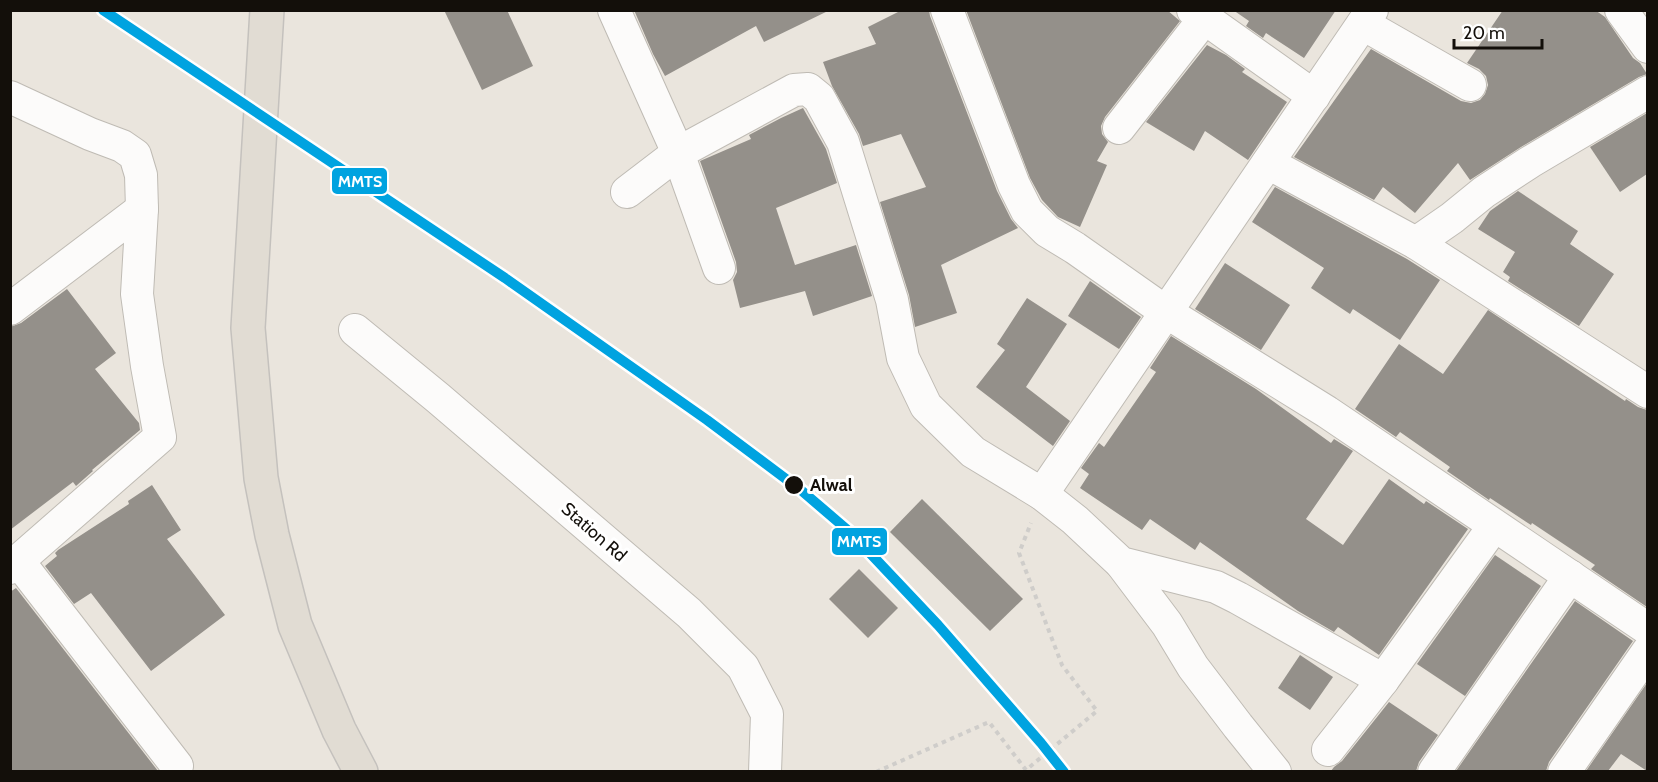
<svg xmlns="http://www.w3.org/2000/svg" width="1658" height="782" viewBox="0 0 1658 782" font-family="Cabin,sans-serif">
  <rect width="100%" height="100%" fill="#eae5dd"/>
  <g fill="#94908a">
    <path d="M 444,10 L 507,10 L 533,66 L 482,90 Z"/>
    <path d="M 634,10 L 830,10 L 764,42 L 756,26 L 665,76 L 653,54 Z"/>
    <path d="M 902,10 L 929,10 L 930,16 L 997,191 L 1011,219 L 1018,228 L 941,265 L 957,313 L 915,327 L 909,295 L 880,202 L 926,187 L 901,134 L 863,146 L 859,134 L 832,86 L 823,62 L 876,44 L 868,27 Z"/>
    <path d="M 966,10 L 1167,10 L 1180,21 L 1105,117 L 1101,126 L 1102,134 L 1108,142 L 1097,161 L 1107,165 L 1080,227 L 1058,217 L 1042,200 L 1030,178 Z"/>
    <path d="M 1233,10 L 1336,10 L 1304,58 L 1266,33 L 1263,38 L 1246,26 L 1249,21 Z"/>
    <path d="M 1503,10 L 1595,10 L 1605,17 L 1633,58 L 1640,63 L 1647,74 L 1639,77 L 1521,147 L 1470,180 L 1458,163 L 1415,213 L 1383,187 L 1374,200 L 1294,157 L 1371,49 L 1461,101 L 1471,103 L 1480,100 L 1485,94 L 1488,85 L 1486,76 L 1479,69 L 1467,63 Z"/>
    <path d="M 1207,45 L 1226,55 L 1245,69 L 1242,72 L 1287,102 L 1248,160 L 1205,131 L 1194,151 L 1146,122 Z"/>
    <path d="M 803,108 L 826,149 L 837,183 L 776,208 L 795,265 L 856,245 L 872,296 L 813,316 L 805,291 L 740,308 L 733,280 L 737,272 L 736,262 L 700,161 L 751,139 L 749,135 L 781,118 Z"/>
    <path d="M 1647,113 L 1647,174 L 1620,192 L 1590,147 Z"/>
    <path d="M 1275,187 L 1407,259 L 1440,280 L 1400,340 L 1353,309 L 1350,314 L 1311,288 L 1324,268 L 1252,222 Z"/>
    <path d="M 1518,191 L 1578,231 L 1570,244 L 1614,274 L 1579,326 L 1508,281 L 1510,277 L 1503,272 L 1515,252 L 1478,229 L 1490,211 Z"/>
    <path d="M 1225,263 L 1290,305 L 1261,350 L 1195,309 Z"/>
    <path d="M 1090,281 L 1141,317 L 1119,349 L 1068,316 Z"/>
    <path d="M 67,289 L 116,353 L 95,369 L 139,423 L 140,430 L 92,470 L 93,471 L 76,486 L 73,482 L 10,530 L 10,327 L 21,323 Z"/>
    <path d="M 1027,298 L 1067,324 L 1026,387 L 1070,421 L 1053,446 L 976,387 L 1005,350 L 997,344 Z"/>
    <path d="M 1488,310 L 1625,401 L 1626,399 L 1638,407 L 1647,410 L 1647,607 L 1591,569 L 1595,565 L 1532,523 L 1531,525 L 1490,498 L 1489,500 L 1447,471 L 1450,467 L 1400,432 L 1396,437 L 1355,409 L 1399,344 L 1443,374 Z"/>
    <path d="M 1171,336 L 1256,389 L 1331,443 L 1334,439 L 1353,451 L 1306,519 L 1343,545 L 1389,479 L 1424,504 L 1426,501 L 1468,529 L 1379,655 L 1338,627 L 1334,632 L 1298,611 L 1200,542 L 1195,550 L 1150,519 L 1142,530 L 1080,488 L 1089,474 L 1081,468 L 1099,443 L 1104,447 L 1156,372 L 1150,368 Z"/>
    <path d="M 152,485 L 181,530 L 167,539 L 225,615 L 151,671 L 91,593 L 74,604 L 45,566 L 57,556 L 55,553 L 58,550 L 129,504 L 128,501 Z"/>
    <path d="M 922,499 L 1023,599 L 990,631 L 890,532 Z"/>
    <path d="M 1495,555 L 1541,586 L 1465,696 L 1417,664 Z"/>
    <path d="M 859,569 L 898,608 L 868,638 L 829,599 Z"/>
    <path d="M 16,588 L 158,771 L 10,771 L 10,592 Z"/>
    <path d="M 1575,601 L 1633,641 L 1549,762 L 1546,771 L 1456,771 Z"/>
    <path d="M 1300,655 L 1333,677 L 1310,710 L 1278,688 Z"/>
    <path d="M 1647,683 L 1647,771 L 1621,754 L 1608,771 L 1586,771 Z"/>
    <path d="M 1389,702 L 1438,735 L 1419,762 L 1416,771 L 1331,771 L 1334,767 L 1342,761 Z"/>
  </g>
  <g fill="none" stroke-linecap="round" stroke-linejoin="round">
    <g stroke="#bfbbb4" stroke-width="34">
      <g id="minor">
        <path d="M 614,10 L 678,153 L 719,268"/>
        <path d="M 947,10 L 1014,185 L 1027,211 L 1047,231 L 1075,248 L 1166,312 L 1327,412 L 1648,629"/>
        <path d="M 1193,10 L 1314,96"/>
        <path d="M 1621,10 L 1648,47"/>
        <path d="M 1363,24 L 1470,85"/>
        <path d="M 10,97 L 90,134 L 122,146 L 135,155 L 141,175 L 142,209 L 137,294 L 147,366 L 160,437 L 10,568"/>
        <path d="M 1119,128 L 1204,19"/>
        <path d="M 1268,163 L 1416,243 L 1648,392"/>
        <path d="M 627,192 L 678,153 L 794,90 L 808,89 L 819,98 L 843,142 L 892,300 L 903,358 L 926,406 L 973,452 L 1042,494 L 1075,520 L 1121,563 L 1216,587 L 1238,598 L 1383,680"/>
        <path d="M 1416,243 L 1452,218 L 1484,192 L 1530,162 L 1648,92"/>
        <path d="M 10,309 L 142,209"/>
        <path d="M 355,330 L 438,398 L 689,613 L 743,667 L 767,714 L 765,772"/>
        <path d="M 1042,494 L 1372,10"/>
        <path d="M 19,562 L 177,766"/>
        <path d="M 1121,563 L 1167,624 L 1193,667 L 1238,726 L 1275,772"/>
        <path d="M 1328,750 L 1383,680 L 1494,526"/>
        <path d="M 1434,772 L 1570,576"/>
        <path d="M 1564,772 L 1648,651"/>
      </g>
    </g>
    <g stroke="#c4c1bd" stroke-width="36">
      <path id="primary" d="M 267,10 L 248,328 L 261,478 L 272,535 L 295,625 L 339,730 L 361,772"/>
    </g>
    <path stroke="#cfcdca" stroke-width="4" stroke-dasharray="4.5 4.5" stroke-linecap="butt" d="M 876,772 L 989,722 L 1026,770 L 1097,711 L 1062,665 L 1019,553 L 1031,523"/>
    <use href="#minor" stroke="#fcfbfa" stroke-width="32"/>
    <use href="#primary" stroke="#e1dcd3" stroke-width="33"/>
    <g stroke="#fff" stroke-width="15">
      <path id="rail-1" d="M 103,10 L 505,278 L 707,420 L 802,491 L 851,533 L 938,625 L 1041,743 L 1064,772"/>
    </g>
    <use href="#rail-1" stroke="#00a3e0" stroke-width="10"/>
  </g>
  <circle fill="#130f0a" stroke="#fff" stroke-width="2" cx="794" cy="485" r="10"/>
  <g text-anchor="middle" stroke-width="6" stroke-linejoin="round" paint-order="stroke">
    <g font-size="18" font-weight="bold" fill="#130f0a" stroke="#fff" text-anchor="start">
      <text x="810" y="491">Alwal</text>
    </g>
    <g font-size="18" fill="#130f0a" stroke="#fff">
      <text transform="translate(594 532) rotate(41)" y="6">Station Rd</text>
    </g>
  </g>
  <g stroke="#fff" stroke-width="2">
    <rect x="331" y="167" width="57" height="28" rx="6" fill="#00a3e0"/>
    <rect x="831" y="527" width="57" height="29" rx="6" fill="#00a3e0"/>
  </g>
  <g font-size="16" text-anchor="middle" font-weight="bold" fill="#fff">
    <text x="360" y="187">MMTS</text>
    <text x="859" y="547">MMTS</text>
  </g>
  <rect width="1658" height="782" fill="none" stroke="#130f0a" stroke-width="24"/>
  <path d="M1454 39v9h88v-9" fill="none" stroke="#130f0a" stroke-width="3"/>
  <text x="1463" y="39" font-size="18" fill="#130f0a" stroke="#ffffff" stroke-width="4.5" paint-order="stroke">20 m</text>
</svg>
